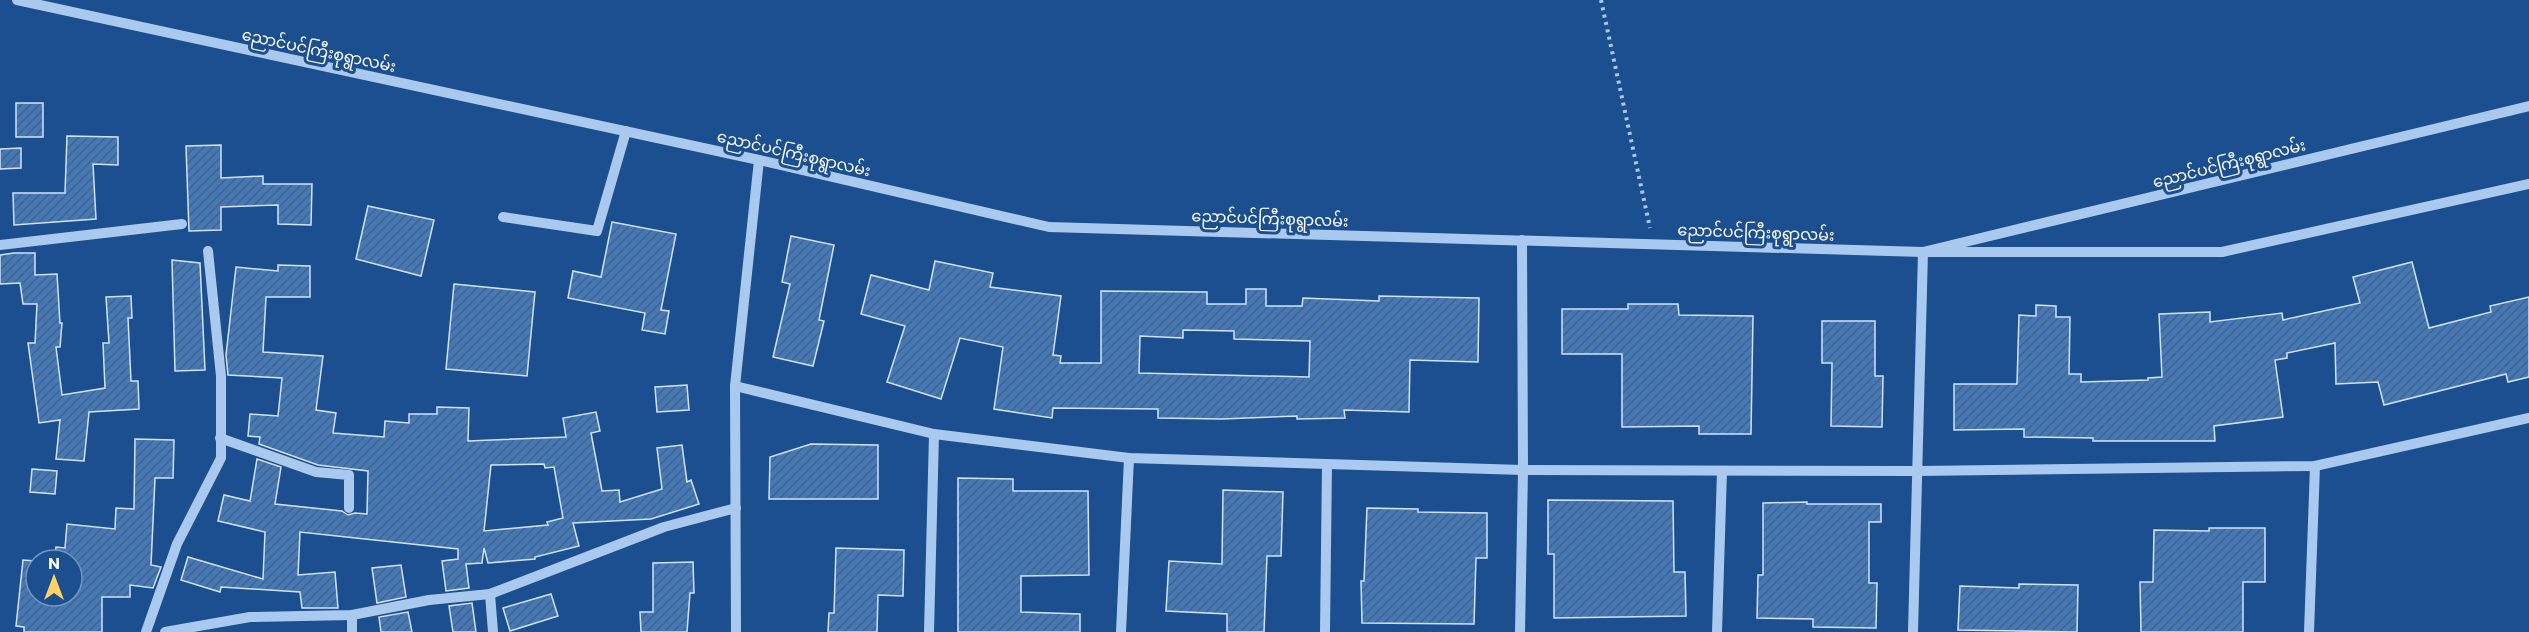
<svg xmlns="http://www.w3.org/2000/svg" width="2529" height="632" viewBox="0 0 2529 632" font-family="Commissioner,'Noto Sans Myanmar',sans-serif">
  <defs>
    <pattern id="building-hatch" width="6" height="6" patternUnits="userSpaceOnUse" patternTransform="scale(1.5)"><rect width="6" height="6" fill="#4478b7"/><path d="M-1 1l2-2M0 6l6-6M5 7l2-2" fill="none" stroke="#486282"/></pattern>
  </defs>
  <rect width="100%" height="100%" fill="#1b4f8f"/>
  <g fill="url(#building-hatch)" stroke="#cfe3fa" stroke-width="1.5" fill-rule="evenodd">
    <rect x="16" y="103" width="27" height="34"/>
    <path d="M 67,136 L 118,137 L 118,165 L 93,164 L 96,219 L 14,225 L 13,193 L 65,193 Z"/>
    <path d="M 221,145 L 221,178 L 263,176 L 263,184 L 312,184 L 311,225 L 278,224 L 278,205 L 221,207 L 221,230 L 189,231 L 186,146 Z"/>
    <path d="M 21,148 L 21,168 L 0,169 L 0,149 Z"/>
    <path d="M 368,206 L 434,220 L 421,276 L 356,259 Z"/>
    <path d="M 612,222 L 676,234 L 661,310 L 669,311 L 665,334 L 642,330 L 645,313 L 568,298 L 573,271 L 601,277 Z"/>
    <path d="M 791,236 L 834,245 L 819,320 L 824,321 L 813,366 L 773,357 L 790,284 L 782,282 Z"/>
    <path d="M 14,253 L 35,253 L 35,275 L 57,274 L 60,323 L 62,323 L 60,347 L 56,347 L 62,395 L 105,388 L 103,343 L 109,343 L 106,297 L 131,296 L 132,318 L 128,318 L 131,381 L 138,381 L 139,409 L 89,412 L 84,461 L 56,459 L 60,420 L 39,423 L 28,343 L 35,343 L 37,304 L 23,304 L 20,283 L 0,284 L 0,255 Z"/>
    <path d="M 172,260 L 200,263 L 205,370 L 175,371 Z"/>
    <path d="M 935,261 L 993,273 L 990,287 L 1061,296 L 1053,355 L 1061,356 L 1060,363 L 1101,363 L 1101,291 L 1207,292 L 1207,304 L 1246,304 L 1246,289 L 1266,289 L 1266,306 L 1302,306 L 1303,298 L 1379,301 L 1379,296 L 1479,298 L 1478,362 L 1410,360 L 1409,412 L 1344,410 L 1345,418 L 1297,419 L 1297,416 L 1222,419 L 1158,418 L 1158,409 L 1053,408 L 1052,418 L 994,409 L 1003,347 L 960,338 L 941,399 L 887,382 L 905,326 L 861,314 L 871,275 L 929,290 ZM 1183,330 L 1234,331 L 1234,339 L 1310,341 L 1309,377 L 1139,373 L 1140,336 L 1183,338 Z"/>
    <path d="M 2412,262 L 2429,328 L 2491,312 L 2490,306 L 2529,297 L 2529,377 L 2508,382 L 2506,374 L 2384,405 L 2378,382 L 2336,384 L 2335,343 L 2287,353 L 2287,358 L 2275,360 L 2283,417 L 2214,426 L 2215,441 L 2093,441 L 2093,438 L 2024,437 L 2024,429 L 1954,430 L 1954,384 L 2017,384 L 2019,315 L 2036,316 L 2036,305 L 2056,306 L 2056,317 L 2070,317 L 2069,374 L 2081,374 L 2081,382 L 2148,380 L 2148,378 L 2162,377 L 2159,314 L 2210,312 L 2210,322 L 2282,313 L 2283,320 L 2360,303 L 2353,277 Z"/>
    <path d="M 278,265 L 310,266 L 310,297 L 266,297 L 263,352 L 323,356 L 316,410 L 336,413 L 333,433 L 384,437 L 385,421 L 409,423 L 409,414 L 437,414 L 437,407 L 469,408 L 468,441 L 566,437 L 563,418 L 596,412 L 600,431 L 591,433 L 602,491 L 619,490 L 620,502 L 662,489 L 657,448 L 682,445 L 687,482 L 691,480 L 699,504 L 651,519 L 573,523 L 579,546 L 535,557 L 535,559 L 488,563 L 484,548 L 482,563 L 466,564 L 469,588 L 446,591 L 442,561 L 458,559 L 458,549 L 300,532 L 298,575 L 335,572 L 338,608 L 302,608 L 300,592 L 221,587 L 220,592 L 181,580 L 188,557 L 263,579 L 265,532 L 218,521 L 224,495 L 250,501 L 257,459 L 281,467 L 275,504 L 342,511 L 348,515 L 355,513 L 367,514 L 368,471 L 318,465 L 259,444 L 260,437 L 248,436 L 250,414 L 278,416 L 282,378 L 228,375 L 226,355 L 236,267 L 278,271 ZM 544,464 L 545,468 L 554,467 L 563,518 L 547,522 L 548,525 L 484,531 L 491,465 Z"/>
    <path d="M 454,284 L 535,292 L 527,376 L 446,369 Z"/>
    <path d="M 1628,304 L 1678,304 L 1679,315 L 1753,316 L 1751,434 L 1699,434 L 1699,426 L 1622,427 L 1622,354 L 1562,354 L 1562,309 L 1628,309 Z"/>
    <path d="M 1822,321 L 1875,321 L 1875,376 L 1883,376 L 1882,427 L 1831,426 L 1832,363 L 1822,363 Z"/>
    <path d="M 687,385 L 689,410 L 657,412 L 655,387 Z"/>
    <path d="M 135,439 L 174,440 L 173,478 L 155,478 L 151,565 L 161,567 L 153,588 L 130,585 L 130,597 L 102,597 L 102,632 L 24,632 L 24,627 L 16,626 L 23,560 L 36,561 L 36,596 L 72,596 L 72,560 L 54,560 L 56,547 L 65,548 L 67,524 L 115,529 L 116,508 L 134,509 Z"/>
    <path d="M 811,444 L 878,445 L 878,499 L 769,499 L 770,457 Z"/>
    <path d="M 32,469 L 57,471 L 55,494 L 30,492 Z"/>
    <path d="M 958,478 L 1013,479 L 1013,491 L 1088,491 L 1089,575 L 1021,576 L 1021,612 L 1080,614 L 1080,632 L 958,632 Z"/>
    <path d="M 1223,490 L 1283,492 L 1281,556 L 1267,556 L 1264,632 L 1227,632 L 1227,614 L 1166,611 L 1169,561 L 1222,564 Z"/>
    <path d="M 1548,500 L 1673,501 L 1674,572 L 1685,572 L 1686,616 L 1554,618 L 1554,554 L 1548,554 Z"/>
    <path d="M 1807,502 L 1807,504 L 1881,504 L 1881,522 L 1869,522 L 1869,583 L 1877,583 L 1876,628 L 1813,627 L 1813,619 L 1757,618 L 1758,575 L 1763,575 L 1763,503 Z"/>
    <path d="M 1367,508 L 1418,509 L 1418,512 L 1487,513 L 1487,558 L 1476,558 L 1474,624 L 1362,623 L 1361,581 L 1364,581 Z"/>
    <path d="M 2209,528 L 2265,528 L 2265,582 L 2243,582 L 2243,632 L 2141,632 L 2140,582 L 2153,582 L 2154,530 L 2209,531 Z"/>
    <path d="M 836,548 L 904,550 L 903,596 L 878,595 L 877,632 L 828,632 L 829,613 L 834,613 Z"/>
    <path d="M 693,562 L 694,593 L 690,593 L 687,632 L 641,632 L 640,612 L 653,612 L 653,563 Z"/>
    <path d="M 401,565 L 406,597 L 377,603 L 372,568 Z"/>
    <path d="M 2019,584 L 2078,585 L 2077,632 L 1958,630 L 1960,586 L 2019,588 Z"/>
    <path d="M 551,594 L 558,616 L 510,631 L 503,608 Z"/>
    <path d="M 472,603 L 476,632 L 453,632 L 449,606 Z"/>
    <path d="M 408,612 L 412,632 L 381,632 L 379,617 Z"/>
  </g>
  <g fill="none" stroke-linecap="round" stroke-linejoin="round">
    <path stroke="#a9c9ee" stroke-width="4" stroke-dasharray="3 4.5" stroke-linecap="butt" d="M 1601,0 L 1650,228"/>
    <g stroke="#a9c9ee" stroke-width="10">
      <path d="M 17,0 L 759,160 L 1049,227 L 1923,252 L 2529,106"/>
      <path d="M 503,217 L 597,231 L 626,131"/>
      <path d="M 0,245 L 182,224"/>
      <path d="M 735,386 L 934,434 L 1129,458 L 1523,470 L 1917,471 L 2315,466 L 2529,418"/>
      <path d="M 220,438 L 316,472 L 349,475 L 349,508"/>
      <path d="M 490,594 L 493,632"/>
      <path d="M 146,632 L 177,544 L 221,458 L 221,376 L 208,251"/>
      <path d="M 165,632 L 250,617 L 352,615 L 429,600 L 490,594 L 664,527 L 736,508"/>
      <path d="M 352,632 L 352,615"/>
      <path d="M 736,632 L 735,386 L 759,160"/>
      <path d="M 929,632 L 934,434"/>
      <path d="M 1121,632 L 1129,458"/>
      <path d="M 1325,632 L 1327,464"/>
      <path d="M 1520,632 L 1523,470 L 1522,240"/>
      <path d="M 1717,632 L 1722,471"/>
      <path d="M 1913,632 L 1923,252 L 2222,252 L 2529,184"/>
      <path d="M 2309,632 L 2315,466"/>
    </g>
  </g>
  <g text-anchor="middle" stroke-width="6" stroke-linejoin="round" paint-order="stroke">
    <g font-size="16" fill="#fff" stroke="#1b4f8f">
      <text transform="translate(319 50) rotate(12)" y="6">ညောင်ပင်ကြီးစုရွာလမ်း</text>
      <text transform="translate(794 153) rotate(13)" y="6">ညောင်ပင်ကြီးစုရွာလမ်း</text>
      <text transform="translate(2229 163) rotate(-14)" y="6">ညောင်ပင်ကြီးစုရွာလမ်း</text>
      <text transform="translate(1270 218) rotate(2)" y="6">ညောင်ပင်ကြီးစုရွာလမ်း</text>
      <text transform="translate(1756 232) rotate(2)" y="6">ညောင်ပင်ကြီးစုရွာလမ်း</text>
    </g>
  </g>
  <g transform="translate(54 578)"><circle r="28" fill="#1b4f8f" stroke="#7695bc" stroke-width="1.5"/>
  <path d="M0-4.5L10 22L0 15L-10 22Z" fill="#ffd166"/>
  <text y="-9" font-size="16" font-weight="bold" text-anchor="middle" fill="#ffffff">N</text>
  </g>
</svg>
